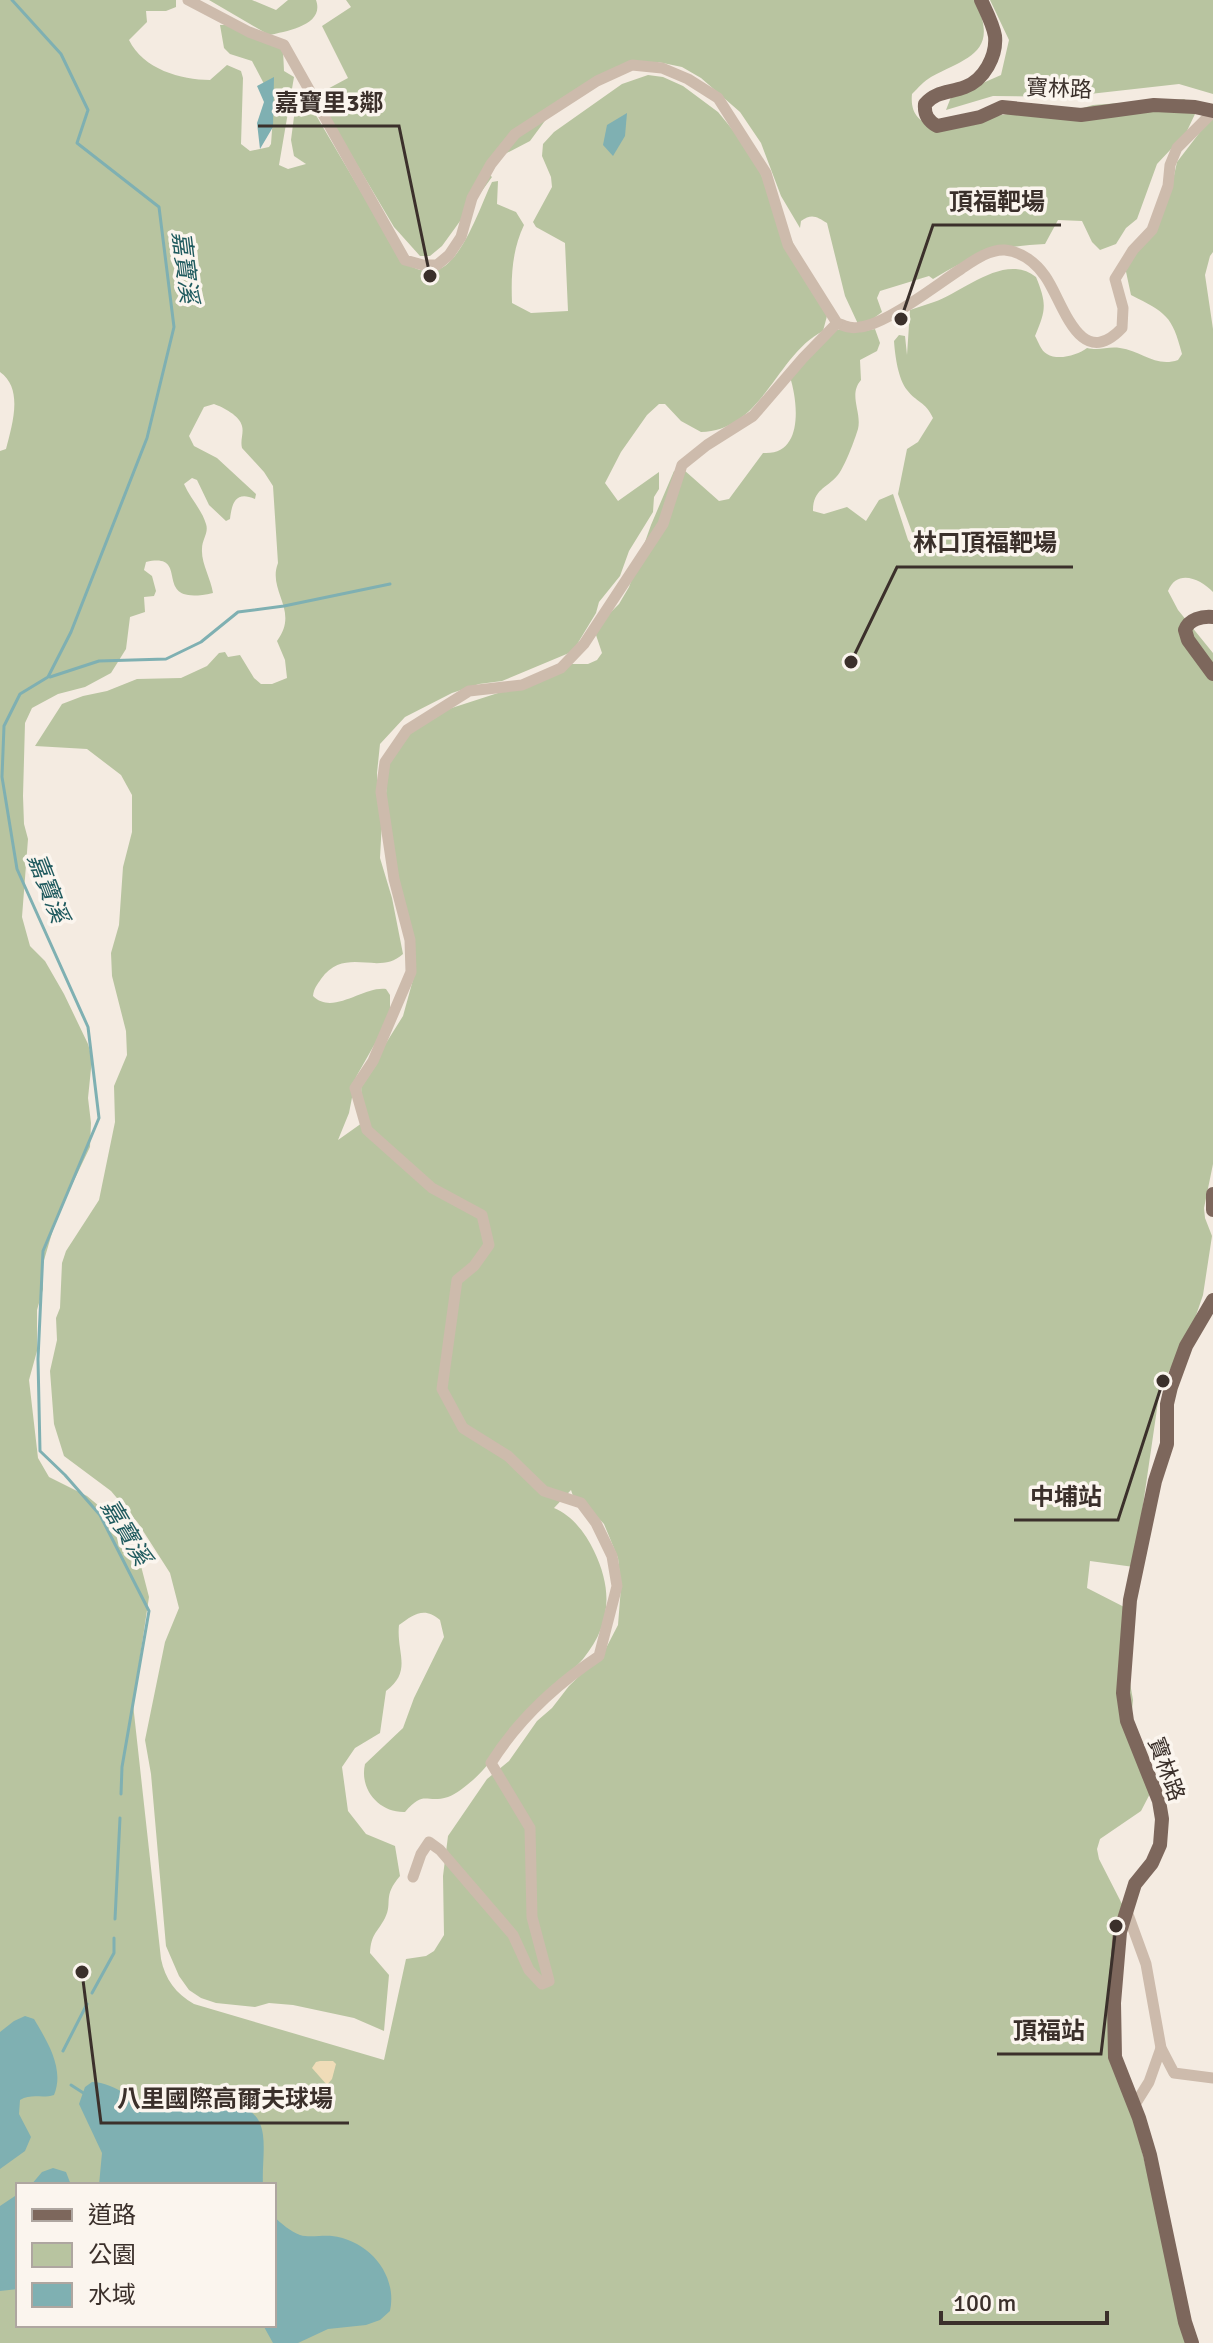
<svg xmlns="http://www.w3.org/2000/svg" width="1213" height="2343" viewBox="0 0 1213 2343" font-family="Signika,'Noto Sans TC',sans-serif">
  <rect width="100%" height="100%" fill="#f4ebe1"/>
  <g fill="#b8c4a0" fill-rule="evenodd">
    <path d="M 0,0 L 176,0 L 176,7 L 166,11 L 146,11 L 147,22 L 129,40 C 143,69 181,80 210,80 L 227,65 L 241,71 L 243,78 L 241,144 L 250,151 L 269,147 L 271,144 L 274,103 L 252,61 L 230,54 L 224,48 L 220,25 L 232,25 L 283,50 L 284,71 L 294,77 L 279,165 L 288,169 L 306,164 L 294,156 L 291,140 L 295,109 L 307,100 L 403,263 C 413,267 423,273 434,271 C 462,265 480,206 492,182 L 498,181 L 497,204 L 516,212 L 524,225 C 512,251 511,275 512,303 L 531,313 L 568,311 L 565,243 L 536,227 L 533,222 L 552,187 L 551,177 L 542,156 L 543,144 L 554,132 L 622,84 L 648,75 L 663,77 L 683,86 L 718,112 L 750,151 L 827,316 L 823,331 C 776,355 763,430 701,432 L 681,421 L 665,404 L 659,404 L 647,415 L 621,452 L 605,483 L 618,501 L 659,472 L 659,489 L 654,497 L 653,512 L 629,551 L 620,576 L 599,602 L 596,613 L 576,646 L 569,653 L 502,681 L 479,684 L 452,693 L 405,717 L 380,744 L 377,773 L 378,805 L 382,820 L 380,858 L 392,898 L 403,954 C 378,977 346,945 321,979 C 317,985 314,988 313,996 C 333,1016 363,986 386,989 L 390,995 L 390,1017 L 356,1077 L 349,1113 L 338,1140 L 362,1123 L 361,1083 L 403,1016 L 414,976 L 399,892 L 386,794 L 389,755 L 427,716 L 498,693 L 559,664 L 588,664 L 597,660 L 602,653 L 596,635 L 598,625 L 619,604 L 629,587 L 651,525 L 674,471 L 684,470 L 719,501 L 729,499 L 763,453 C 804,456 798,402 790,377 L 833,329 L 859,332 L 875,329 L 880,343 L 877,351 L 860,360 L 861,380 C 848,395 862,412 858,429 C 855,439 844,469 837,476 C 826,489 813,489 813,511 L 824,514 L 847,507 L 866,521 L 879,500 L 893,494 L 908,540 L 921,557 L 898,494 L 907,449 L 918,442 L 933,418 C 926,402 916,402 907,390 C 898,379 895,355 894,341 L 899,335 L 905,336 L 907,355 L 910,310 C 918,307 926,305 934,302 C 963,292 1005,252 1036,277 C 1047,304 1046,310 1035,336 C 1038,341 1041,351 1047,354 C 1058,361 1078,355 1087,348 C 1100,351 1108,346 1120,348 C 1142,351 1156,368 1178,360 L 1182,354 C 1172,315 1166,313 1131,295 L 1125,267 L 1171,189 L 1177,162 L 1207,123 L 1213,119 L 1213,252 L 1210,256 L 1205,275 L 1213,329 L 1213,592 C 1201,579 1177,568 1168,591 L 1178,610 L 1213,653 L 1213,1164 L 1204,1208 L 1205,1218 L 1212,1236 L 1203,1295 L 1187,1342 L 1166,1376 L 1159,1395 L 1134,1567 L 1090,1561 L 1087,1588 L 1132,1611 L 1126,1660 L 1133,1700 L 1131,1720 L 1154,1786 L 1141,1811 L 1100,1839 L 1097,1849 L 1099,1859 L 1122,1904 L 1117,2052 L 1190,2343 L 0,2343 L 0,451 L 6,449 C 12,425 24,389 0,372 ZM 214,404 C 223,407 240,416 242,426 C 244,433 240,440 242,448 L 264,472 L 273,486 L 278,563 C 267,591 300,610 277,641 L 285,660 L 287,678 L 272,684 L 261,684 L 254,678 L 240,655 L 228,657 L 225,652 L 219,653 L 207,666 L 181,678 L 137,679 L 107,691 L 83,696 L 62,704 L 35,746 L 87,749 L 121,775 L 132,795 L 132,832 L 123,867 L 119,925 L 111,953 L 112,976 L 126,1031 L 127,1055 L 114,1086 L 115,1122 L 99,1200 L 66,1251 L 62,1263 L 60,1308 L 56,1318 L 57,1340 L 50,1371 L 54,1424 L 64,1456 L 111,1491 L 138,1523 L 170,1573 L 179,1608 L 165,1642 L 145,1740 L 151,1774 L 166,1946 L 179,1976 L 189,1990 L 201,1998 L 216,2003 L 255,2007 L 269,2003 L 293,2005 L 354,2018 L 384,2031 L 389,1975 L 370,1953 C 371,1934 377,1933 385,1918 C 393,1902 382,1897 400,1876 L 395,1846 L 366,1834 L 348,1811 L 342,1767 L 355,1748 L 380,1733 L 386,1691 C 413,1671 396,1653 399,1625 C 413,1615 424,1606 440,1620 L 444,1637 L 414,1698 L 403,1728 L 365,1764 C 359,1790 380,1813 405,1812 C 425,1789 425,1804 448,1797 C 456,1794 466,1786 473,1780 C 495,1760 519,1724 539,1700 C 552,1684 570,1674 583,1659 C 611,1625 613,1590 594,1551 C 586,1534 572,1515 554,1508 L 571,1490 L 574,1499 L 590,1509 L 604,1524 L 618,1558 L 621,1587 L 618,1625 L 604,1652 L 569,1686 L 552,1708 L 537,1721 L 509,1761 L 487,1779 L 448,1836 L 443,1876 L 444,1935 L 434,1951 L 426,1956 L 406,1959 L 384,2060 L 194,2004 C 176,1994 165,1979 161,1959 L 133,1704 L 149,1597 L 141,1566 L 124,1534 L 99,1506 L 87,1496 L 49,1477 L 38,1458 L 29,1380 L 37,1351 L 37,1310 L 43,1289 L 42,1267 L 57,1216 L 90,1147 L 91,1123 L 88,1098 L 92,1059 L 88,1044 L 64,994 L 45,961 L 30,946 L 22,917 L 28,839 L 24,824 L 23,796 L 25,723 L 32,708 L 58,694 L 85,687 L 111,673 L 126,649 L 130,617 L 145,612 L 144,597 L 154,596 L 156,591 L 152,576 L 144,570 L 146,562 C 194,551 147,608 213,593 C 211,579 201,563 202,549 C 202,539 209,533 206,524 C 202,510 190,498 184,484 L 192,478 L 197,480 L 209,505 L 226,521 L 230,519 C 232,502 236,491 255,499 L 256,494 L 217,458 L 194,446 L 189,436 L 204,407 ZM 18,2185 L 274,2185 L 274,2325 L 18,2325 Z"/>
    <path d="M 209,0 L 252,0 L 276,10 L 288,0 L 316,0 C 325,25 287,31 269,35 Z"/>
    <path d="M 346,0 L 975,0 C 1000,53 968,57 931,77 C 924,81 918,88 912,94 C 910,113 919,124 938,126 L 1013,113 L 1060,115 L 1093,105 L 1133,102 L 1155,103 L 1184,99 L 1193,104 L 1195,114 L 1186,133 L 1157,164 L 1137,219 L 1126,228 L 1116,244 L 1100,250 L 1092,242 L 1082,221 L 1058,220 L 1045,244 C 995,247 976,253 933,279 L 929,276 L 880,291 L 877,298 L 882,312 L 866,324 L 858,324 L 845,296 L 827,223 C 817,217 812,213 801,221 L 800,228 L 781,196 L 761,143 L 740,112 L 701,78 L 682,67 L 658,62 L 643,64 L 593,85 L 547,118 L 530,141 L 503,155 L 485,170 L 492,177 L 442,246 L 430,256 L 420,256 L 394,227 L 318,99 L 320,93 L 348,78 L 322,26 L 351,7 Z"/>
    <path d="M 990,0 L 1213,0 L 1213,94 L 1179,84 L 1063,97 L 993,96 L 946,110 L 951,97 L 1001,75 L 1009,40 Z"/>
  </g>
  <path fill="#efdcb8" d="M 320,2061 L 333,2061 L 336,2064 L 332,2079 L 327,2085 L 312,2068 L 316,2062 Z"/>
  <g fill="#7fb0b2">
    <path d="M 274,77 L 273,127 L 260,149 L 257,123 L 264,102 L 257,86 Z"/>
    <path d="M 627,113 L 625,136 L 613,156 L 603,145 L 607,125 Z"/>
    <path d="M 25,2016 L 34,2019 C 47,2041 65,2069 54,2095 C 42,2099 32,2093 20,2100 L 19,2114 L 31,2137 L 25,2151 L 0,2169 L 0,2032 L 14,2021 Z"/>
    <path d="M 92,2082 C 116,2082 136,2105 161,2109 C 191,2113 257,2085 263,2135 C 265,2151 262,2169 263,2185 L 99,2185 L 102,2153 L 79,2104 L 85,2087 Z"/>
    <path d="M 53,2168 L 66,2172 L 71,2185 L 31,2185 L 42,2172 Z"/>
    <path d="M 18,2194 L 18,2289 L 0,2291 L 0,2206 Z"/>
    <path d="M 274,2217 C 281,2223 291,2232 300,2235 C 309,2238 322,2235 332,2236 C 368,2240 398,2274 390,2311 L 380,2320 L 366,2325 L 328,2329 L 298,2343 L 273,2343 L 263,2325 L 274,2325 Z"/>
  </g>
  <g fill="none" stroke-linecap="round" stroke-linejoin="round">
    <g stroke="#7fb0b2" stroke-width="3">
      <path d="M 12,0 L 61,54 L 88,110 L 77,143 L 159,207 L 174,327 L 147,438 L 71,632 L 48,677 L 20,694 L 4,726 L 2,777 L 17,869 L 88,1027 L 99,1118 L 43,1251 L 38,1359 L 40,1451 L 65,1475 L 100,1515 L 149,1611 L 122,1767 L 121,1794"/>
      <path d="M 50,677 L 99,661 L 166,659 L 201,642 L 238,612 L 284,606 L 390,584"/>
      <path d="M 115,1919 L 120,1818"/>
      <path d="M 92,1993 L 114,1953 L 114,1938"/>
      <path d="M 63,2051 L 87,2004"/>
      <path d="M 71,2085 L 85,2094"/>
    </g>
    <g stroke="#cdbbac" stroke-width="11">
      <path d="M 188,0 L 249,32 L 284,45 L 405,260 L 423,265 L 437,265 L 449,255 L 461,237 L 472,198 L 491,164 L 515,134 L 597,81 L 632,65 L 662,68 L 688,79 L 718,98 L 766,173 L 788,245 L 837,323 C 845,326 851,329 860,327 C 887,324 936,285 961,269 C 973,261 989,249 1005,250 C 1022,252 1036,263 1045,276 C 1063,301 1079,373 1122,328 L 1123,308 L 1115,279 L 1133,250 L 1152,230 L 1168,186 L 1170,165 L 1177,148 L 1213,112"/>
      <path d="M 413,1877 L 421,1854 L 429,1842 L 440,1850 L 513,1935 L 529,1970 L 542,1984 L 549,1981 L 532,1917 L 530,1828 L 491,1763 C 518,1720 557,1684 599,1656 L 617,1586 L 612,1556 L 596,1523 L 581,1503 L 544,1491 L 508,1456 L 463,1428 L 442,1389 L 457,1280 L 474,1266 L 489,1245 L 482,1215 L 432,1188 L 367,1130 L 355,1088 L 373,1061 L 411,972 L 410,940 L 394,879 L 381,792 L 385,762 L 407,730 L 469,691 L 522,685 L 561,668 L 584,644 L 663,524 L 682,465 L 707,445 L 753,416 L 803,358 L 837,323"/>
      <path d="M 1126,1909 L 1146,1964 L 1161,2048 L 1174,2073 L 1213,2078"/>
      <path d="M 1134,2106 L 1149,2082 L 1161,2048"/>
    </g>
    <g stroke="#7d675c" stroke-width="14">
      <path d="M 981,0 C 986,11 993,24 995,36 C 997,56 984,80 965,87 C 950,93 936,91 925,104 C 924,115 928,121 937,126 L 980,117 L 1002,107 L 1081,115 L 1154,105 L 1195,107 L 1213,111"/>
      <path d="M 1213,617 C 1202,616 1189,619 1185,630 L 1188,640 L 1213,674"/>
      <path d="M 1213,1194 L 1213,1210"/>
      <path d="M 1192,2343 L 1185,2322 L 1150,2155 L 1139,2118 L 1115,2057 L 1114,2003 L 1120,1932 L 1135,1884 L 1152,1863 L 1160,1845 L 1162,1819 L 1159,1801 L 1127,1721 L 1123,1693 L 1130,1600 L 1155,1481 L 1167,1444 L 1167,1404 L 1171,1387 L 1186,1346 L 1213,1300"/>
    </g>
  </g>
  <g text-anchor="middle" stroke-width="7" stroke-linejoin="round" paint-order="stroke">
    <g font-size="22" fill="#3b302b" stroke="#fbf5ee">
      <text transform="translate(1059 88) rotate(2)" y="8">寶林路</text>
      <text transform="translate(1167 1769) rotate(70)" y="8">寶林路</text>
    </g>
    <g font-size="24" font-style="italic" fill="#1f5a5e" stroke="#fbf5ee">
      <text transform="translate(185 267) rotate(83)" y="8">嘉寶溪</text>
      <text transform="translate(48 888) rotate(69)" y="8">嘉寶溪</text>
      <text transform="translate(126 1532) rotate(59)" y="8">嘉寶溪</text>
    </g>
  </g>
  <path fill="none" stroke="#3b302b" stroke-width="3" d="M430 276L399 126H258M901 319L933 225H1061M851 662L897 567H1073M1163 1381L1118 1520H1014M1116 1926L1101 2054H997M82 1972L101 2123H349"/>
  <g fill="#3b302b" stroke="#fbf5ee" stroke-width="3">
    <circle cx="430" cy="276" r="8"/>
    <circle cx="901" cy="319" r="8"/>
    <circle cx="851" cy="662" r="8"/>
    <circle cx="1163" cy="1381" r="8"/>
    <circle cx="1116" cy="1926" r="8"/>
    <circle cx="82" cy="1972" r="8"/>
  </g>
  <g font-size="24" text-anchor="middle" font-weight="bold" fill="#3b302b" stroke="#fbf5ee" stroke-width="7" stroke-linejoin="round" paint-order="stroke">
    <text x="329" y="111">嘉寶里3鄰</text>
    <text x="997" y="210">頂福靶場</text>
    <text x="985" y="551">林口頂福靶場</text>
    <text x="1066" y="1505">中埔站</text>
    <text x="1049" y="2039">頂福站</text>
    <text x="225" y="2107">八里國際高爾夫球場</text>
  </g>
  <rect x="16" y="2183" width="260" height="144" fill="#fbf5ee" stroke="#aea6a0" stroke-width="2"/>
  <rect x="32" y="2209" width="40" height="12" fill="#7d675c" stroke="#aea6a0" stroke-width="2"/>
  <text x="88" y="2223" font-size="24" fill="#3b302b">道路</text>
  <rect x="32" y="2243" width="40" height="24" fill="#b8c4a0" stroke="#aea6a0" stroke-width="2"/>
  <text x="88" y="2263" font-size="24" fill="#3b302b">公園</text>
  <rect x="32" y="2283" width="40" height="24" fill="#7fb0b2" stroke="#aea6a0" stroke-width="2"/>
  <text x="88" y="2303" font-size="24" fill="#3b302b">水域</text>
  <path d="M941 2311v12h166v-12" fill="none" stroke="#3b302b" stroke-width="4"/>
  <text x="953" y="2311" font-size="24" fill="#3b302b" stroke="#fbf5ee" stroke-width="6" paint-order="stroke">100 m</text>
</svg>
